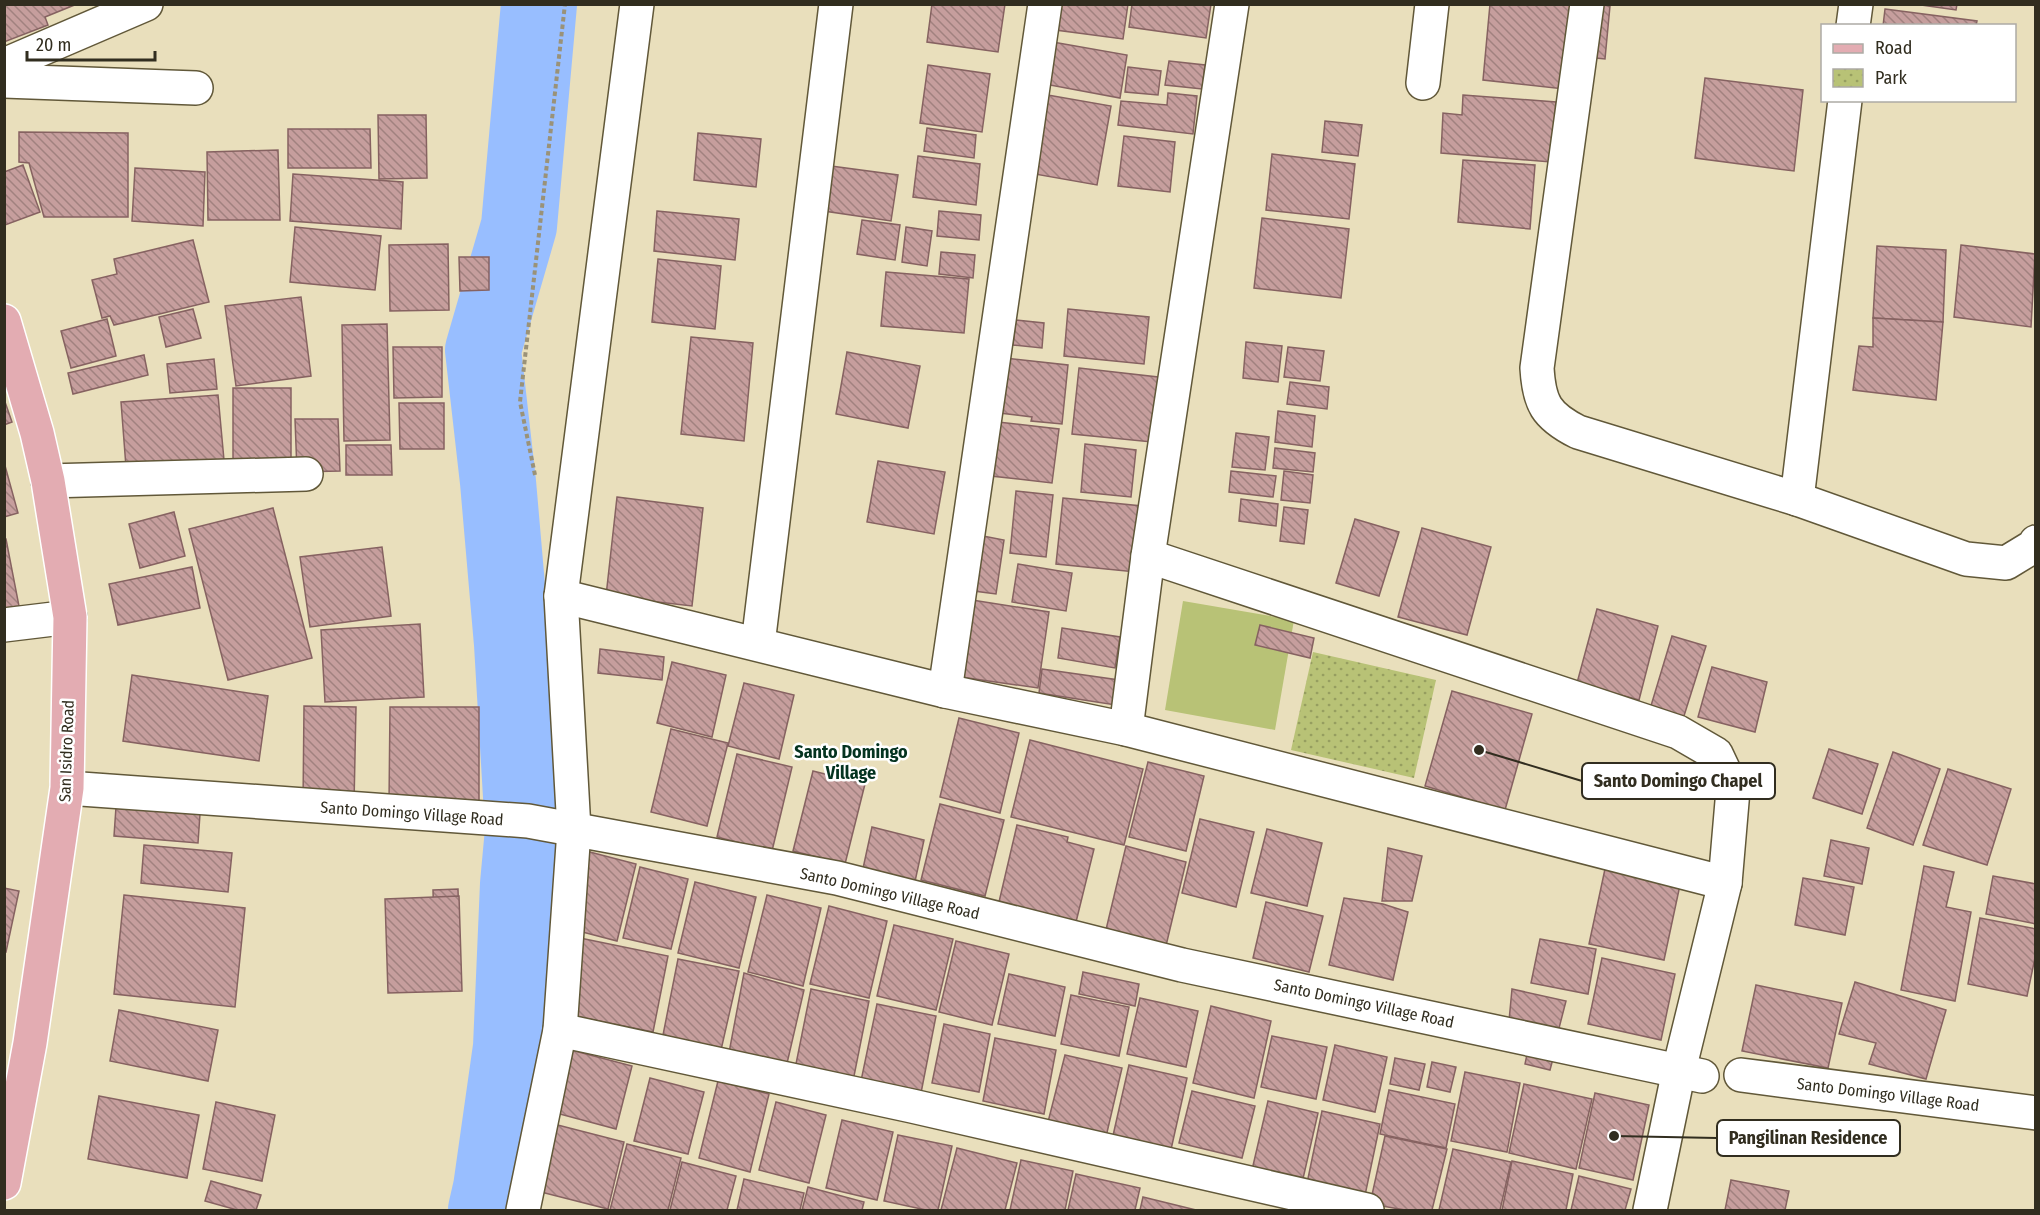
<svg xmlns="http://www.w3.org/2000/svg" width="2040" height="1215" viewBox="0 0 2040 1215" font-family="'Fira Sans Condensed',sans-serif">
  <defs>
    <pattern id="park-dots" width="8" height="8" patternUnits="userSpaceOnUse" patternTransform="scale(1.5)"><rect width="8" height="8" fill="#b8c276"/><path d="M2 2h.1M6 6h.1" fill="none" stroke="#969e60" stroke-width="1.8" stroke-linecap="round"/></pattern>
    <pattern id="building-back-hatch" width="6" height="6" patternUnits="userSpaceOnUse" patternTransform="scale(1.5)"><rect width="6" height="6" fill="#c69e9d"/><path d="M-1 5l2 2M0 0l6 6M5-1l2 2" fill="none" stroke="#a1817f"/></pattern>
  </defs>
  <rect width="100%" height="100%" fill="#e9dfbc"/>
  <path fill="url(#park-dots)" d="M 1313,652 L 1436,680 L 1414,778 L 1291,750 Z"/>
  <path fill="#b8c276" d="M 1183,601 L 1294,620 L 1275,730 L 1165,710 Z"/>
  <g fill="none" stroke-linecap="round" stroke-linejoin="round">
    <path stroke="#98beff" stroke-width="76" d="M 486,1210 L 491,1188 L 511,1047 L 518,884 L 523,830 L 512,644 L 498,482 L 483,350 L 519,226 L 539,4"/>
  </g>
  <g fill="url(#building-back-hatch)" stroke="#866261" stroke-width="1.5">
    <path d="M 4,4 L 77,4 L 45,17 L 48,25 L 4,42 Z"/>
    <path d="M 932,4 L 1005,4 L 998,52 L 927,42 Z"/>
    <path d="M 1051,4 L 1128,4 L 1123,39 L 1048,29 Z"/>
    <path d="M 1132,4 L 1211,4 L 1206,38 L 1129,27 Z"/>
    <path d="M 1490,4 L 1574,4 L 1573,90 L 1483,80 Z"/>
    <path d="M 1597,4 L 1610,6 L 1605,59 L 1586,57 Z"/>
    <path d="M 1914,4 L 1957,4 L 1956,10 Z"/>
    <path d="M 1885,9 L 1977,21 L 1976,26 L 1883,26 Z"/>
    <path d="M 1047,41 L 1127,55 L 1120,98 L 1039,83 Z"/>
    <path d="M 1169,61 L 1205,65 L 1202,89 L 1165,85 Z"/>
    <path d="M 928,65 L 990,74 L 982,132 L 920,123 Z"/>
    <path d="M 1128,67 L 1161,71 L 1158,95 L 1125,92 Z"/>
    <path d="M 1705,78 L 1803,90 L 1794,171 L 1695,158 Z"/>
    <path d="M 1168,93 L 1197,96 L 1193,134 L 1118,125 L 1121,101 L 1167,105 Z"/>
    <path d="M 1042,94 L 1111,106 L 1097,185 L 1029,173 Z"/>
    <path d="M 1463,95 L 1556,102 L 1551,162 L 1441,153 L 1443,113 L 1462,115 Z"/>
    <path d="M 378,115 L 426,115 L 427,178 L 379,179 Z"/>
    <path d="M 1325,121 L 1362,125 L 1358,156 L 1322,152 Z"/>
    <path d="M 927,128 L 976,135 L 974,158 L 924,151 Z"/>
    <path d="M 288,129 L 370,129 L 371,168 L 288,168 Z"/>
    <path d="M 19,132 L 128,133 L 128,217 L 44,217 L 29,163 L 19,162 Z"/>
    <path d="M 698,133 L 761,139 L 756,187 L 694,180 Z"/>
    <path d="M 1124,136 L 1175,142 L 1170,192 L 1118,186 Z"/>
    <path d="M 278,150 L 280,220 L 208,220 L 207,152 Z"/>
    <path d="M 1272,154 L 1355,164 L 1349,219 L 1266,210 Z"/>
    <path d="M 918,156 L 980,164 L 976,205 L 913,197 Z"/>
    <path d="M 1463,160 L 1535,165 L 1530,229 L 1458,222 Z"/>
    <path d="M 23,165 L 40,212 L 5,225 L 4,172 Z"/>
    <path d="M 831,166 L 898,175 L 891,221 L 824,211 Z"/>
    <path d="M 135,168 L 205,172 L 203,226 L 132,221 Z"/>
    <path d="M 293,174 L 403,182 L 401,229 L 290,221 Z"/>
    <path d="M 657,211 L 739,219 L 735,260 L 654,251 Z"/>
    <path d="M 939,211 L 981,215 L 979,240 L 937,236 Z"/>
    <path d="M 1262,218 L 1349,229 L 1341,298 L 1254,288 Z"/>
    <path d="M 862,220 L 900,225 L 895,260 L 857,254 Z"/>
    <path d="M 295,227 L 381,236 L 375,290 L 290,282 Z"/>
    <path d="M 906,227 L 932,231 L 927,266 L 902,262 Z"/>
    <path d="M 193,240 L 209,302 L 114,325 L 110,316 L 102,318 L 92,280 L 117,274 L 114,259 Z"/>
    <path d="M 448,244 L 449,310 L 390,311 L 389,245 Z"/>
    <path d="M 1961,245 L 2035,254 L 2031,327 L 1954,317 Z"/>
    <path d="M 1877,246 L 1946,250 L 1943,322 L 1873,318 Z"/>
    <path d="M 941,252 L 975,255 L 973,278 L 939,274 Z"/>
    <path d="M 459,257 L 489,257 L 489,290 L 460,291 Z"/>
    <path d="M 658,259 L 721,266 L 715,329 L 652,322 Z"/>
    <path d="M 886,272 L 969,279 L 964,333 L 881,326 Z"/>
    <path d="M 301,297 L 311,376 L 236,386 L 225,306 Z"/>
    <path d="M 193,309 L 201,338 L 166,347 L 159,317 Z"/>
    <path d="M 1068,309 L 1149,317 L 1144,364 L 1064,356 Z"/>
    <path d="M 1873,318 L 1943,322 L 1936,400 L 1853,390 L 1859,346 L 1873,347 Z"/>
    <path d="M 107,319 L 116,356 L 71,368 L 61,331 Z"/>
    <path d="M 1016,320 L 1044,323 L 1042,348 L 1013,345 Z"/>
    <path d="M 387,324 L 390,440 L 344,441 L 342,325 Z"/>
    <path d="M 691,337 L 753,343 L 744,441 L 681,434 Z"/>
    <path d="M 1246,342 L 1282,346 L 1278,382 L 1243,378 Z"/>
    <path d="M 393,347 L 442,347 L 442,397 L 394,398 Z"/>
    <path d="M 1288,347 L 1324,351 L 1320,381 L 1284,377 Z"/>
    <path d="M 847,352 L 920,366 L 908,428 L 836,414 Z"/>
    <path d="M 144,355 L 148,375 L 73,394 L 68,373 Z"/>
    <path d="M 1005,358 L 1068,365 L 1062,424 L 1031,421 L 1032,417 L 1000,413 Z"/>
    <path d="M 214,359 L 217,389 L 170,393 L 167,364 Z"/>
    <path d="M 1079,368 L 1158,377 L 1152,442 L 1072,434 Z"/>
    <path d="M 1290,382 L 1329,387 L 1327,409 L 1287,404 Z"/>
    <path d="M 233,388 L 291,388 L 291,466 L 233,467 Z"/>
    <path d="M 218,395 L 224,460 L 126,467 L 121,402 Z"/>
    <path d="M 4,399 L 12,422 L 4,425 Z"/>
    <path d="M 399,403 L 444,403 L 444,449 L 400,449 Z"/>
    <path d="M 1278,411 L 1315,416 L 1312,447 L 1275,442 Z"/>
    <path d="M 295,419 L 338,419 L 340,471 L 297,472 Z"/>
    <path d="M 998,422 L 1059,429 L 1052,483 L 991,476 Z"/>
    <path d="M 1236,433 L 1269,437 L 1265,470 L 1232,467 Z"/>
    <path d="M 1085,444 L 1136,450 L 1131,497 L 1081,492 Z"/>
    <path d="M 346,445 L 391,445 L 392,475 L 346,475 Z"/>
    <path d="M 1275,448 L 1315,453 L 1313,472 L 1273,468 Z"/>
    <path d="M 878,461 L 945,472 L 934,534 L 867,522 Z"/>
    <path d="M 4,462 L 18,513 L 4,517 Z"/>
    <path d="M 1231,471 L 1276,476 L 1273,497 L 1229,492 Z"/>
    <path d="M 1284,471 L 1313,475 L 1310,503 L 1281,500 Z"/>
    <path d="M 1016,491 L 1053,495 L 1046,557 L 1010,553 Z"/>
    <path d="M 617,497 L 703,508 L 692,606 L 606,596 Z"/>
    <path d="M 1063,498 L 1142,506 L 1136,572 L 1056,564 Z"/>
    <path d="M 1241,499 L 1278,504 L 1276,526 L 1239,521 Z"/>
    <path d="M 1284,507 L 1308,510 L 1304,544 L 1280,541 Z"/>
    <path d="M 273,508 L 312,658 L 228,680 L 189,529 Z"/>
    <path d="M 174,512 L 185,556 L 140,568 L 129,524 Z"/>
    <path d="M 1355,519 L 1399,532 L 1379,596 L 1336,583 Z"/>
    <path d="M 1422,528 L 1491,547 L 1467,635 L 1398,617 Z"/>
    <path d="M 983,536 L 1004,540 L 996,594 L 974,591 Z"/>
    <path d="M 4,539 L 6,539 L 19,606 L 4,608 Z"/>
    <path d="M 382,547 L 391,616 L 310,627 L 300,557 Z"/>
    <path d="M 1018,564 L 1072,573 L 1066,611 L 1012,602 Z"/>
    <path d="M 192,567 L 200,608 L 118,625 L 109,584 Z"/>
    <path d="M 972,600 L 1049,612 L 1038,688 L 961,677 Z"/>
    <path d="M 1597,609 L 1658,626 L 1639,700 L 1577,683 Z"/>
    <path d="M 420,624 L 424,697 L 325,702 L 321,630 Z"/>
    <path d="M 1260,625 L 1314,638 L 1310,658 L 1255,645 Z"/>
    <path d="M 1062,628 L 1120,637 L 1115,668 L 1058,658 Z"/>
    <path d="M 1672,636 L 1706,646 L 1683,719 L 1650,709 Z"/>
    <path d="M 600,649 L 664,657 L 662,680 L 598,673 Z"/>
    <path d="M 672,662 L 726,675 L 712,737 L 657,723 Z"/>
    <path d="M 1712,667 L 1767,682 L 1755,732 L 1698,717 Z"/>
    <path d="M 1042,669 L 1126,681 L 1122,706 L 1039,693 Z"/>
    <path d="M 132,675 L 268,696 L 259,761 L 123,741 Z"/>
    <path d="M 744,683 L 794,695 L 779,759 L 728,746 Z"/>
    <path d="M 1452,691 L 1532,714 L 1505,810 L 1425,786 Z"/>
    <path d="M 304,706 L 356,707 L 354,804 L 303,803 Z"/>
    <path d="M 390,707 L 479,707 L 479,803 L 389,803 Z"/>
    <path d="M 959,718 L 1019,733 L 1000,813 L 940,797 Z"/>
    <path d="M 671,729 L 728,743 L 707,826 L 651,812 Z"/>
    <path d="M 1030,740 L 1143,769 L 1124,845 L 1011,817 Z"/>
    <path d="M 1829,749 L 1878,764 L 1862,814 L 1813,798 Z"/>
    <path d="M 1893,752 L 1940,769 L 1913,845 L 1867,828 Z"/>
    <path d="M 737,754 L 792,767 L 772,851 L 717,837 Z"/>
    <path d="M 1148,762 L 1204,776 L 1186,851 L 1129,837 Z"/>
    <path d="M 1948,769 L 2011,789 L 1987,865 L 1923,845 Z"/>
    <path d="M 813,771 L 865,784 L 845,864 L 793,851 Z"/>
    <path d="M 940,804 L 1004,820 L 985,896 L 921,880 Z"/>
    <path d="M 116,807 L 200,814 L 198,843 L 114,836 Z"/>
    <path d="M 1200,819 L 1254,832 L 1236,907 L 1182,893 Z"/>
    <path d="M 1017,825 L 1068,837 L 1067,842 L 1094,849 L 1076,922 L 999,902 Z"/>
    <path d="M 872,827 L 924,840 L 914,886 L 862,873 Z"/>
    <path d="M 1267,829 L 1322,843 L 1307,906 L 1251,893 Z"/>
    <path d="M 1831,840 L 1869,848 L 1862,884 L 1824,876 Z"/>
    <path d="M 144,845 L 232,853 L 228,892 L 141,883 Z"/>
    <path d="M 1126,846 L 1186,862 L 1164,954 L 1104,938 Z"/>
    <path d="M 1388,848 L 1422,856 L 1412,901 L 1382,901 Z"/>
    <path d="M 586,851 L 636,864 L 617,941 L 567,928 Z"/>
    <path d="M 1924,866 L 1954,872 L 1946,907 L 1971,912 L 1955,1001 L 1901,990 Z"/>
    <path d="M 640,867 L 688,879 L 671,949 L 623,938 Z"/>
    <path d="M 1605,869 L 1680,885 L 1664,960 L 1589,944 Z"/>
    <path d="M 1993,876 L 2036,884 L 2036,924 L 1986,914 Z"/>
    <path d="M 1803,878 L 1854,887 L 1845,935 L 1795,925 Z"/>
    <path d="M 695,882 L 756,897 L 739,968 L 678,953 Z"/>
    <path d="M 4,888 L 19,891 L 6,952 L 4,951 Z"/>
    <path d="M 458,889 L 459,926 L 434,926 L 433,890 Z"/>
    <path d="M 124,895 L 245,908 L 235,1007 L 114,994 Z"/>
    <path d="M 767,895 L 821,908 L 803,986 L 748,972 Z"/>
    <path d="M 459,896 L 462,991 L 388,993 L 385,899 Z"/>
    <path d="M 1344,898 L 1383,904 L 1408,912 L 1393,980 L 1329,965 Z"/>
    <path d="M 1266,902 L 1323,916 L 1309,972 L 1253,958 Z"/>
    <path d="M 829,906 L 887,921 L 869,998 L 810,984 Z"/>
    <path d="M 1980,918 L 2036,929 L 2036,953 L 2027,996 L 1968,984 Z"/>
    <path d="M 894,925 L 953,939 L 936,1010 L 877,996 Z"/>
    <path d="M 580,938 L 668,956 L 653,1032 L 565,1014 Z"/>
    <path d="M 1540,939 L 1596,949 L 1588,994 L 1531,983 Z"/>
    <path d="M 956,941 L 1009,954 L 992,1025 L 939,1012 Z"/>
    <path d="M 1602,958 L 1675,974 L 1661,1040 L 1588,1024 Z"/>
    <path d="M 678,959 L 739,971 L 721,1050 L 663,1035 Z"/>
    <path d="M 1083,972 L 1139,984 L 1135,1006 L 1079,994 Z"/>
    <path d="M 744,973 L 804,990 L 785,1072 L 728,1058 Z"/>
    <path d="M 1009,974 L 1065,987 L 1055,1036 L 998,1024 Z"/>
    <path d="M 1855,982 L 1946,1010 L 1926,1079 L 1869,1064 L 1876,1043 L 1839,1034 Z"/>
    <path d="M 1756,985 L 1842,1003 L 1828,1068 L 1742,1051 Z"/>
    <path d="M 811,989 L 869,1001 L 853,1081 L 795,1069 Z"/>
    <path d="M 1512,989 L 1566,1001 L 1558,1032 L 1509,1021 Z"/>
    <path d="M 1071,995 L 1129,1007 L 1119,1056 L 1061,1044 Z"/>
    <path d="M 1140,998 L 1198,1011 L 1186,1067 L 1127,1054 Z"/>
    <path d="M 877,1004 L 936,1016 L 921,1093 L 861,1081 Z"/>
    <path d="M 1211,1006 L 1271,1021 L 1254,1098 L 1193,1083 Z"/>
    <path d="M 119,1010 L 218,1030 L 208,1081 L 110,1061 Z"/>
    <path d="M 944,1024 L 990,1034 L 979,1092 L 932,1083 Z"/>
    <path d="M 1272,1036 L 1327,1047 L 1316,1099 L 1261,1087 Z"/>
    <path d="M 995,1038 L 1056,1050 L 1044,1114 L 983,1101 Z"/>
    <path d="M 1335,1045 L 1387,1057 L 1375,1112 L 1323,1100 Z"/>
    <path d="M 1529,1045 L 1555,1051 L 1550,1070 L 1525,1064 Z"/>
    <path d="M 571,1050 L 632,1066 L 616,1129 L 556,1113 Z"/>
    <path d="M 1065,1055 L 1122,1068 L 1105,1141 L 1047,1126 Z"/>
    <path d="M 1395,1058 L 1425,1064 L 1419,1090 L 1390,1084 Z"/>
    <path d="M 1432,1062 L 1456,1067 L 1450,1092 L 1427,1087 Z"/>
    <path d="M 1129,1065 L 1187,1078 L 1170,1154 L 1112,1140 Z"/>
    <path d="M 1465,1072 L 1520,1083 L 1507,1152 L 1451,1141 Z"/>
    <path d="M 650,1078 L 704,1092 L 688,1154 L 634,1141 Z"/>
    <path d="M 718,1081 L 769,1094 L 750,1172 L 699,1158 Z"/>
    <path d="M 1524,1084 L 1592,1099 L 1576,1169 L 1509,1153 Z"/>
    <path d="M 1389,1090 L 1455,1104 L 1446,1148 L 1380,1134 Z"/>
    <path d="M 1192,1091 L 1255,1106 L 1242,1158 L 1179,1143 Z"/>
    <path d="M 1595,1093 L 1649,1105 L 1633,1180 L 1579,1168 Z"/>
    <path d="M 99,1096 L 199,1115 L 187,1178 L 88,1159 Z"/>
    <path d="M 1268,1101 L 1318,1113 L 1302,1183 L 1252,1170 Z"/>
    <path d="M 216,1102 L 275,1115 L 262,1181 L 203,1169 Z"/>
    <path d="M 776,1102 L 826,1115 L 809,1183 L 759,1170 Z"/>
    <path d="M 1322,1111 L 1380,1124 L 1364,1200 L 1306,1188 Z"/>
    <path d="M 842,1120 L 893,1132 L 877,1200 L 826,1188 Z"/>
    <path d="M 546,1122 L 624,1142 L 608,1209 L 529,1189 Z"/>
    <path d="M 898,1135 L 952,1146 L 938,1210 L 926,1210 L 884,1201 Z"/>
    <path d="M 1385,1136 L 1447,1149 L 1432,1210 L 1405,1210 L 1370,1204 Z"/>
    <path d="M 627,1144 L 681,1158 L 668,1210 L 610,1210 Z"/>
    <path d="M 957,1148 L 1017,1163 L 1005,1210 L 941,1210 Z"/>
    <path d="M 1453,1149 L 1511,1162 L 1500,1210 L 1439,1210 Z"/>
    <path d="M 1021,1160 L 1073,1171 L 1065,1210 L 1010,1210 Z"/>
    <path d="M 1512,1161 L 1573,1174 L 1566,1210 L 1502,1210 Z"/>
    <path d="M 682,1162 L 736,1176 L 727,1210 L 670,1210 Z"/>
    <path d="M 1076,1174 L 1140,1188 L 1135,1210 L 1068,1210 Z"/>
    <path d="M 1579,1176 L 1631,1189 L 1625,1210 L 1571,1210 Z"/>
    <path d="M 744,1179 L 804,1193 L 800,1210 L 737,1210 Z"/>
    <path d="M 1731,1180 L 1789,1191 L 1785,1210 L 1725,1210 Z"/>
    <path d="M 211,1181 L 261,1195 L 256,1210 L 237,1210 L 205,1201 Z"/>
    <path d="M 808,1187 L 864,1202 L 862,1210 L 802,1210 Z"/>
    <path d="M 1143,1197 L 1196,1210 L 1140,1210 Z"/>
  </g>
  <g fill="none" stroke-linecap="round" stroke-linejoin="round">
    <g stroke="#615839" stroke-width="36">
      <g id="minor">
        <path d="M 1587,4 L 1537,368 C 1539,403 1546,416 1578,432 L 1797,499 L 1966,559 L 2006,563 L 2034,546 L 2036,542"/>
        <path d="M 1853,26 L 1856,4"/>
        <path d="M 4,65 L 146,4"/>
        <path d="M 4,81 L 196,88"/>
        <path d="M 1423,83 L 1432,4"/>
        <path d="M 48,481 L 306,474"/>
        <path d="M 1797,499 L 1845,100"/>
        <path d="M 1148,556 L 1678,732 L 1716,754 L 1733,790 L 1725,883 L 1679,1070 L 1650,1210"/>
        <path d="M 561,596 L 945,691 L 1126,729 L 1725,883"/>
        <path d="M 4,625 L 70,617"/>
        <path d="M 758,644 L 836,4"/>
        <path d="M 945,691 L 1045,4"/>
        <path d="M 1126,729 L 1148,556 L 1232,4"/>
        <path d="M 67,788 L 528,821 L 837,878 L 1182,965 L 1702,1076"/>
        <path d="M 560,1030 L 912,1106 L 1367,1210"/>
        <path d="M 1741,1075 L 2036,1113"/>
        <path d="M 523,1210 L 560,1030 L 574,830 L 561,596 L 637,4"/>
      </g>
    </g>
    <g stroke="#fff" stroke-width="36">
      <path id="major" d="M 4,321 L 37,433 L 48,481 L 70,617 L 67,788 L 30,1043 L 4,1183"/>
    </g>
    <path stroke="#9a9278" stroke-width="4" stroke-dasharray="4.5 3" stroke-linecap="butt" d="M 535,475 L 520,402 L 565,4"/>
    <use href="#minor" stroke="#fff" stroke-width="33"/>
    <use href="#major" stroke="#e3acb2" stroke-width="33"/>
  </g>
  <g text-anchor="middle" stroke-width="5" stroke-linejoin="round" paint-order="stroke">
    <g font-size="16" fill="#312d1f" stroke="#fff">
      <text transform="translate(66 751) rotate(-88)" y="6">San Isidro Road</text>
      <text transform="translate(412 813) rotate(4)" y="6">Santo Domingo Village Road</text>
      <text transform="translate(890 893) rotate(13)" y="6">Santo Domingo Village Road</text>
      <text transform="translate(1364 1003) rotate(12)" y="6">Santo Domingo Village Road</text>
      <text transform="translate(1888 1094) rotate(7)" y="6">Santo Domingo Village Road</text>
    </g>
    <g font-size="18" font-weight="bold" fill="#043320" stroke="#fff">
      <text x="851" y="758">Santo Domingo<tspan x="851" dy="21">Village</tspan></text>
    </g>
  </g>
  <path fill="none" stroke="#312d1f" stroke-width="2" d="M1479 750L1582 781M1614 1136L1717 1138"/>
  <g fill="#312d1f" stroke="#fff" stroke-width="2">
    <circle cx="1479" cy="750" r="6"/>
    <circle cx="1614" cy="1136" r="6"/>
  </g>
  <g fill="#fff" stroke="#312d1f" stroke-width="2">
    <rect x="1582" y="763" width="193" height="36" rx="6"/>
    <rect x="1717" y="1120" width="183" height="36" rx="6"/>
  </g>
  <g font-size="18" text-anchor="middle" font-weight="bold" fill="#312d1f">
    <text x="1678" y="787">Santo Domingo Chapel</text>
    <text x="1808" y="1144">Pangilinan Residence</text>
  </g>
  <rect width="2040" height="1215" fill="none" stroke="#312d1f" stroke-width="12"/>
  <rect x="1821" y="24" width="195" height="78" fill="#ffffff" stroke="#adaba5" stroke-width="1.5"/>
  <rect x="1833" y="44" width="30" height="9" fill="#e3acb2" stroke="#adaba5" stroke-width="1.5"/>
  <text x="1875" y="54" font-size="18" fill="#312d1f">Road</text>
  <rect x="1833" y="69" width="30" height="18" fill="url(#park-dots)" stroke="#adaba5" stroke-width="1.5"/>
  <text x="1875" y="84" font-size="18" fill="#312d1f">Park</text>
  <path d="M27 51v9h128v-9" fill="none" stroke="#312d1f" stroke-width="3"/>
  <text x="36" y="51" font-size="18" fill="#312d1f" stroke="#ffffff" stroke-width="4.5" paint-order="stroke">20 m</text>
</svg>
